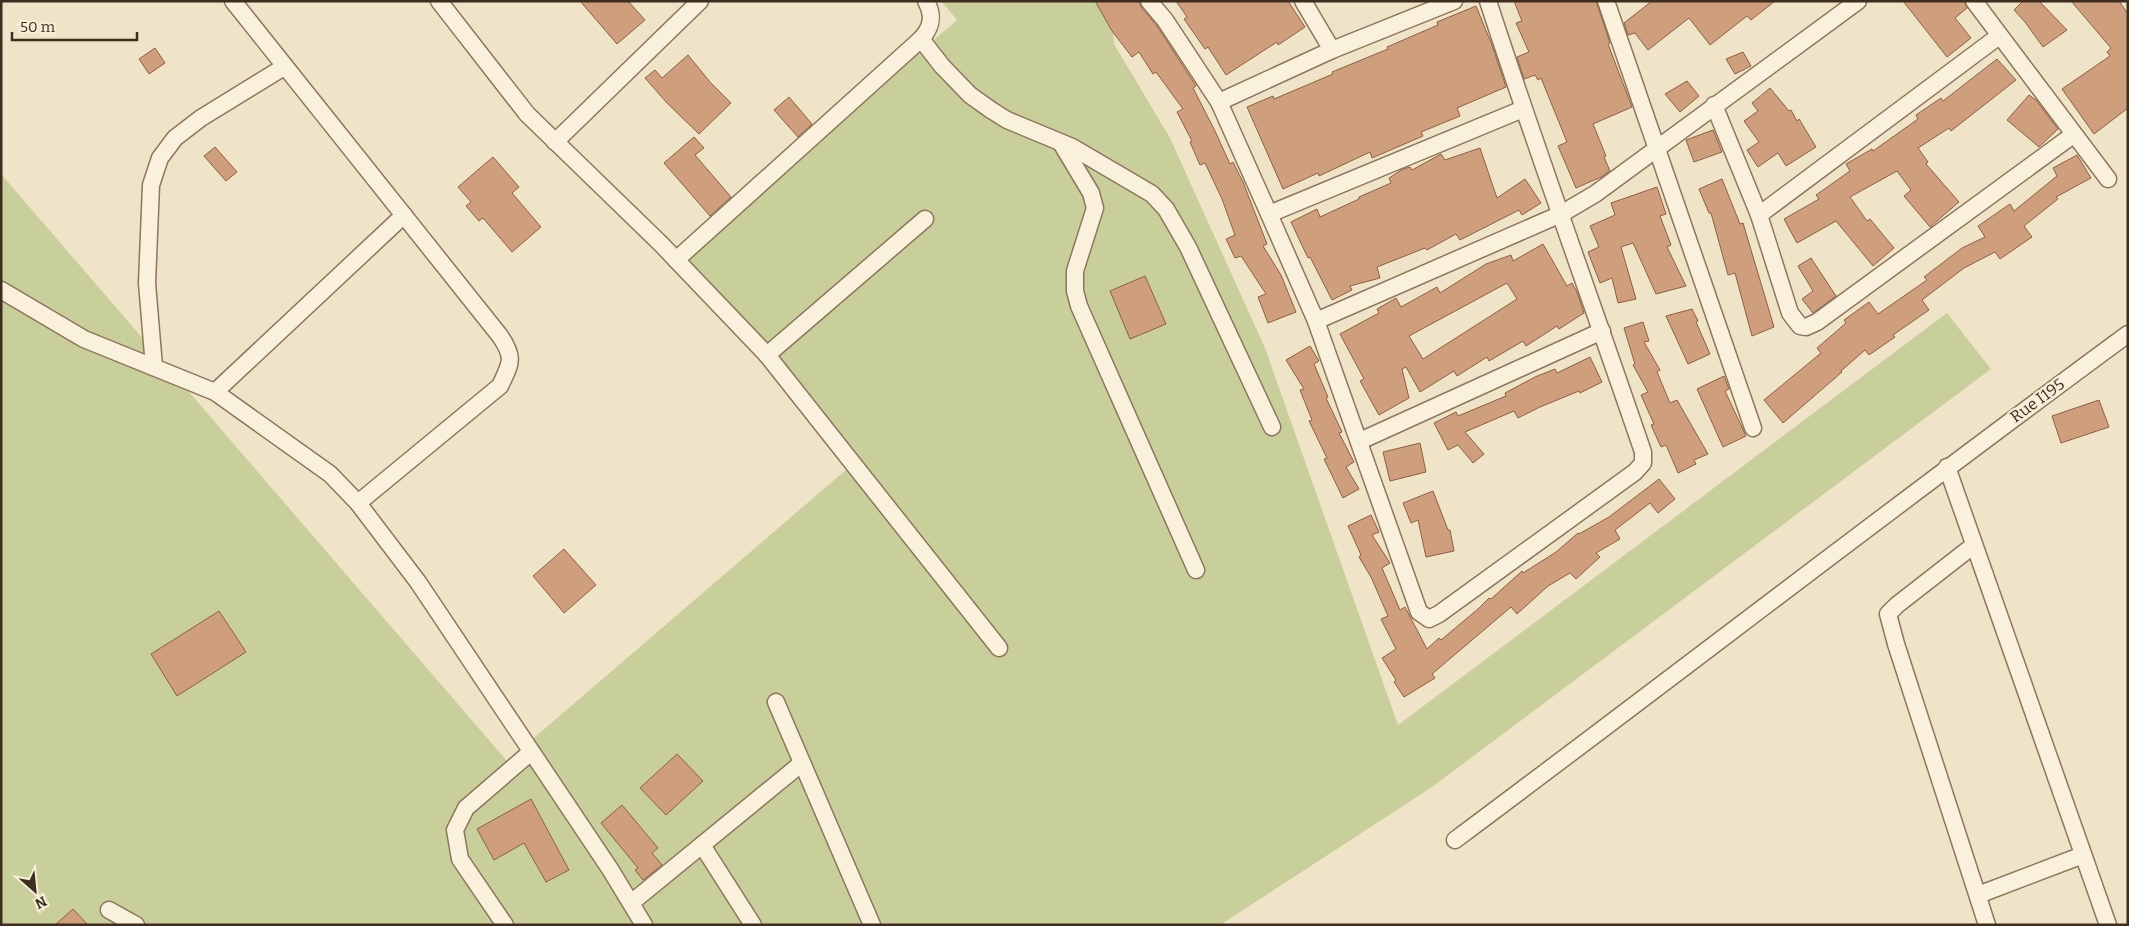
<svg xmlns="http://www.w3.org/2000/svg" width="2129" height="926" viewBox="0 0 2129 926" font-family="Bitter,serif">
  <rect width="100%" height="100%" fill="#f0e4c8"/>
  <path fill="#c9cf9b" d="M 941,1 L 1111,1 L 1114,44 L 1170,138 L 1265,348 L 1398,725 L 1947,313 L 1991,369 L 1432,787 L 1220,925 L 1,925 L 1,174 L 507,761 L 854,463 L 678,260 L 957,20 Z"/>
  <g fill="#cf9f7d" stroke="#8d5f41" fill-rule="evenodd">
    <path d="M 580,1 L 628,1 L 645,20 L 617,44 Z"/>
    <path d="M 1095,1 L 1139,1 L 1141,7 L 1157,26 L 1196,86 L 1193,88 L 1215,131 L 1230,164 L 1233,162 L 1243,182 L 1267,244 L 1263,246 L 1281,275 L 1296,312 L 1268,323 L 1258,297 L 1266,294 L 1241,256 L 1235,258 L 1226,239 L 1235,235 L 1222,199 L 1205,163 L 1200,165 L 1190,142 L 1192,141 L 1177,112 L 1183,109 L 1156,72 L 1153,74 L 1139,52 L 1132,57 L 1112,31 Z"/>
    <path d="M 1176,1 L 1288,1 L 1305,27 L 1278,45 L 1277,42 L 1226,75 L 1208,47 L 1205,49 L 1184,19 L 1187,17 Z"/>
    <path d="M 1514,1 L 1596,1 L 1610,43 L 1608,44 L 1632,107 L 1593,124 L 1606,156 L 1604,157 L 1610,171 L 1601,177 L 1576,188 L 1558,146 L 1567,142 L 1541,78 L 1538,80 L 1535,75 L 1524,79 L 1517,57 L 1529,52 L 1516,23 L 1522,21 Z"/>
    <path d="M 1652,1 L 1775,1 L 1751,20 L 1747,16 L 1710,45 L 1689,18 L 1648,50 L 1635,33 L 1628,35 L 1624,23 Z"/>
    <path d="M 1903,1 L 1964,1 L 1967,8 L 1955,18 L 1971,38 L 1947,57 Z"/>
    <path d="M 2023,1 L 2039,1 L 2067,30 L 2043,47 L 2025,22 L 2014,10 Z"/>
    <path d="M 2071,1 L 2119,1 L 2128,14 L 2128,108 L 2094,134 L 2062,89 L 2110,56 L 2107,52 L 2111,48 Z"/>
    <path d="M 1476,6 L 1492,45 L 1506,87 L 1457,108 L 1460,116 L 1421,132 L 1423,136 L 1372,158 L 1370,152 L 1319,176 L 1318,173 L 1283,189 L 1247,107 L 1273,96 L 1274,99 L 1333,74 L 1332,72 L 1388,49 L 1387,47 L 1438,25 L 1437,22 Z"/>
    <path d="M 155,48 L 165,63 L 149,74 L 139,59 Z"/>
    <path d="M 1743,52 L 1751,66 L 1735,74 L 1726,59 Z"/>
    <path d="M 688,55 L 710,82 L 731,103 L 699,134 L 667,103 L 645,78 L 655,70 L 662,78 Z"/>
    <path d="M 1997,59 L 2016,80 L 1951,131 L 1949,128 L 1918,148 L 1928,162 L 1926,164 L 1959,202 L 1930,227 L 1904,196 L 1911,190 L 1897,171 L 1850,197 L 1867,221 L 1870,219 L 1894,248 L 1873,266 L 1836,221 L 1797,243 L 1784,219 L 1819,199 L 1816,195 L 1850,171 L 1846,164 L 1872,149 L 1873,151 L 1918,119 L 1916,115 L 1941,98 L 1943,101 Z"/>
    <path d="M 1687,81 L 1699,96 L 1680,112 L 1665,94 Z"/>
    <path d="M 1770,88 L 1789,111 L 1791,110 L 1797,121 L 1799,119 L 1816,147 L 1786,166 L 1778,153 L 1758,167 L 1747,150 L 1759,142 L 1744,121 L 1758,111 L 1752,103 Z"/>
    <path d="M 2029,95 L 2036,100 L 2058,129 L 2039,147 L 2007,120 Z"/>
    <path d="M 789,97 L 812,124 L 798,137 L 774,110 Z"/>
    <path d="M 1713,130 L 1722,152 L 1694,162 L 1686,140 Z"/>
    <path d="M 694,137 L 704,148 L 695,155 L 731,197 L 710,216 L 664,163 Z"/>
    <path d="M 215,147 L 237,172 L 226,181 L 204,156 Z"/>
    <path d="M 1480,148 L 1497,198 L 1525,179 L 1541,203 L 1522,215 L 1519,210 L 1460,240 L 1456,234 L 1427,250 L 1425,248 L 1377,267 L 1380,278 L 1350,286 L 1352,290 L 1332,300 L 1310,257 L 1308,258 L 1291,222 L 1317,209 L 1320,217 L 1359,199 L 1359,197 L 1391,183 L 1389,178 L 1403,169 L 1410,167 L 1412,170 L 1441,154 L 1445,160 Z"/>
    <path d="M 2077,155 L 2091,178 L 2056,197 L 2058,199 L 2024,226 L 2032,237 L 2000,259 L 1995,252 L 1964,268 L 1922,300 L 1929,310 L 1893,335 L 1895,337 L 1869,355 L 1865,350 L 1841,371 L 1842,372 L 1783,423 L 1764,400 L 1821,353 L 1817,348 L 1846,323 L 1844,320 L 1869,302 L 1878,314 L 1927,280 L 1924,277 L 1962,248 L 1985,237 L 1978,226 L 2010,204 L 2014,211 L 2057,176 L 2053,168 Z"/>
    <path d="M 493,157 L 519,187 L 512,193 L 541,227 L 512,252 L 483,218 L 479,221 L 466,206 L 471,202 L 458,187 Z"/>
    <path d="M 1722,179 L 1740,224 L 1743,223 L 1774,327 L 1752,336 L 1735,273 L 1728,275 L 1711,213 L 1709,213 L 1699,189 Z"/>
    <path d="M 1657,187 L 1666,214 L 1660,216 L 1671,245 L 1667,247 L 1686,286 L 1656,294 L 1633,243 L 1621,247 L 1636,299 L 1618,303 L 1612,278 L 1600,283 L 1588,252 L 1599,247 L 1590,226 L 1615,215 L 1611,203 Z"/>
    <path d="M 1543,244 L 1567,286 L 1572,283 L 1577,292 L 1584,313 L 1559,329 L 1557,326 L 1526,346 L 1523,341 L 1489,361 L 1487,357 L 1457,376 L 1454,371 L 1420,392 L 1406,367 L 1402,369 L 1409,398 L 1379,415 L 1360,381 L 1364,379 L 1340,334 L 1379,313 L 1377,309 L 1396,298 L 1401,307 L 1437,287 L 1440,293 L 1486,264 L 1511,255 L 1513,261 ZM 1507,283 L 1517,299 L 1423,359 L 1409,336 Z"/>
    <path d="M 1811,258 L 1836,296 L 1813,313 L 1802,299 L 1813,291 L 1798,266 Z"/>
    <path d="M 1145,276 L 1166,324 L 1130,339 L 1110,291 Z"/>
    <path d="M 1692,309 L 1698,321 L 1696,322 L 1710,354 L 1688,364 L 1666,316 Z"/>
    <path d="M 1643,322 L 1649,341 L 1644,342 L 1660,370 L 1657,372 L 1670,403 L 1677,400 L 1708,454 L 1694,460 L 1696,464 L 1678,473 L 1666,445 L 1661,447 L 1651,425 L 1654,424 L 1641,395 L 1648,392 L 1633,365 L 1635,364 L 1624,328 Z"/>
    <path d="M 1310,346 L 1319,361 L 1314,364 L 1328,397 L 1326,398 L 1342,432 L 1339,433 L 1354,462 L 1346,467 L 1359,489 L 1343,498 L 1324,459 L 1327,458 L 1309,421 L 1312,420 L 1300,390 L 1304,389 L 1286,360 Z"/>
    <path d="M 1590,357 L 1602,382 L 1580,393 L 1579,391 L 1540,407 L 1518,418 L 1514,411 L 1465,432 L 1484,454 L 1473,463 L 1458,445 L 1448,450 L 1434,423 L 1456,412 L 1458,416 L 1506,396 L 1505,393 L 1535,377 L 1555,369 L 1557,373 Z"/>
    <path d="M 1724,376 L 1729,389 L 1725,391 L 1746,436 L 1723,447 L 1697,389 Z"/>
    <path d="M 2099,400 L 2109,427 L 2061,443 L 2052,416 Z"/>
    <path d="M 1420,443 L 1426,472 L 1390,481 L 1383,452 Z"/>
    <path d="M 1659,479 L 1675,499 L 1658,513 L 1650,503 L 1615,530 L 1620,539 L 1596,553 L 1600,557 L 1576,579 L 1570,573 L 1548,586 L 1517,614 L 1511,607 L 1432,674 L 1435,678 L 1404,697 L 1394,682 L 1396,680 L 1382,658 L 1396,649 L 1381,619 L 1388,616 L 1371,577 L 1359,557 L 1361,555 L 1348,526 L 1371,515 L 1379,532 L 1372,535 L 1390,563 L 1382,568 L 1400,610 L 1405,607 L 1427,649 L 1439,638 L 1441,640 L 1478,609 L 1489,598 L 1491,599 L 1522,571 L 1523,573 L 1556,552 L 1578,533 L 1579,534 L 1609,517 Z"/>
    <path d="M 1433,491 L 1448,530 L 1450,530 L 1454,551 L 1426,557 L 1418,520 L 1411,523 L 1403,503 Z"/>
    <path d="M 564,549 L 596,585 L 564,613 L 533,576 Z"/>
    <path d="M 219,611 L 246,652 L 177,696 L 151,654 Z"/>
    <path d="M 677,754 L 703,781 L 666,815 L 640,788 Z"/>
    <path d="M 531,799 L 569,870 L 546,882 L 524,843 L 494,860 L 477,829 Z"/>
    <path d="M 622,805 L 658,848 L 652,853 L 662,865 L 643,880 L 635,870 L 638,868 L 601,823 Z"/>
    <path d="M 73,909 L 88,925 L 55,925 Z"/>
  </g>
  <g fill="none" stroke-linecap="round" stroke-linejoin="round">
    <g stroke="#8d765c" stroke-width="19">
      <g id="minor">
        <path d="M 233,1 L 500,336 C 515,358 511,363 500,386 L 358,503"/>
        <path d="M 439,1 L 527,114 L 661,244 L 767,355 L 999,648"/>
        <path d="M 1149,1 L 1165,20 L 1219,102 L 1269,214 L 1316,321 L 1419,612 L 1429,619 L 1439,614 L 1635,472 L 1643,463 L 1643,452 C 1592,302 1537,152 1488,1"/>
        <path d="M 1303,1 L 1332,50"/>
        <path d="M 1606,1 L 1753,428"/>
        <path d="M 1974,1 L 2108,179"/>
        <path d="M 921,39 L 942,66 L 970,95 L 991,110 L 1007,120 L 1072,147 L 1152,194 L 1166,209 L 1188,247 L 1272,427"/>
        <path d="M 1219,102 L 1332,50 L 1454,1"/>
        <path d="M 1714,105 L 1759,215 L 1790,313 L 1800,326 L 1806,327 L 1817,322 L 2073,135"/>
        <path d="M 555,142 L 700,1"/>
        <path d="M 1061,143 L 1091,193 L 1095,208 L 1075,271 L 1075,291 L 1079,306 L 1196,570"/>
        <path d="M 1269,214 L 1523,109"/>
        <path d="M 1759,215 L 1999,36"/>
        <path d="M 676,260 L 921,39 C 932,27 934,16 926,1"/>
        <path d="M 1,290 L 84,339 L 215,392 L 330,474 L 358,503 L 418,582 L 610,869 L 644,925"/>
        <path d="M 1316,321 L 1561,214 L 1595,194 L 1858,1"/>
        <path d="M 767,355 L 925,219"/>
        <path d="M 154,367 L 147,283 L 151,185 L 160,158 L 175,138 L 201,118 L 284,67"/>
        <path d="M 215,392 L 404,215"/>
        <path d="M 1360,441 L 1602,331"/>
        <path d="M 1947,467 L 2108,925"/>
        <path d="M 1974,545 L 1897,605 L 1888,614 L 1896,644 L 1987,925"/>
        <path d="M 776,702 L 872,925"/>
        <path d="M 1455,840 C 1680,672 1902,500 2128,334"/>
        <path d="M 702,845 L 753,925"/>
        <path d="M 1978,895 L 2083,855"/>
        <path d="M 631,903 L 802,763"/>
        <path d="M 109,910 L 136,925"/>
        <path d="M 505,925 L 460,859 L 455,830 L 466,808 L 531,752"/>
      </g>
    </g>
    <use href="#minor" stroke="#faf1dc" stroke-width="16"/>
  </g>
  <g text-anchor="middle" stroke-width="4.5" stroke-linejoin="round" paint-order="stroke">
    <g font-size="16" fill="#3d2e20" stroke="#f7eed8">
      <text transform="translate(2037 400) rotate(-36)" y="6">Rue I195</text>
    </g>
  </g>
  <rect width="2129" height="926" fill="none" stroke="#3d2e20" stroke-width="5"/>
  <g transform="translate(35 891) rotate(153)" stroke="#f7eed8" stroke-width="4" paint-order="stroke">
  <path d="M0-4L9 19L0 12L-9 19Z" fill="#3d2e20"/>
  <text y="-8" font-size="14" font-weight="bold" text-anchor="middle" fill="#3d2e20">N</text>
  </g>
  <path d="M12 32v8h125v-8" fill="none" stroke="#3d2e20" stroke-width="2.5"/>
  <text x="20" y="32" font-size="15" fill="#3d2e20" stroke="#f7eed8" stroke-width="4" paint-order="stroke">50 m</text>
</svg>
